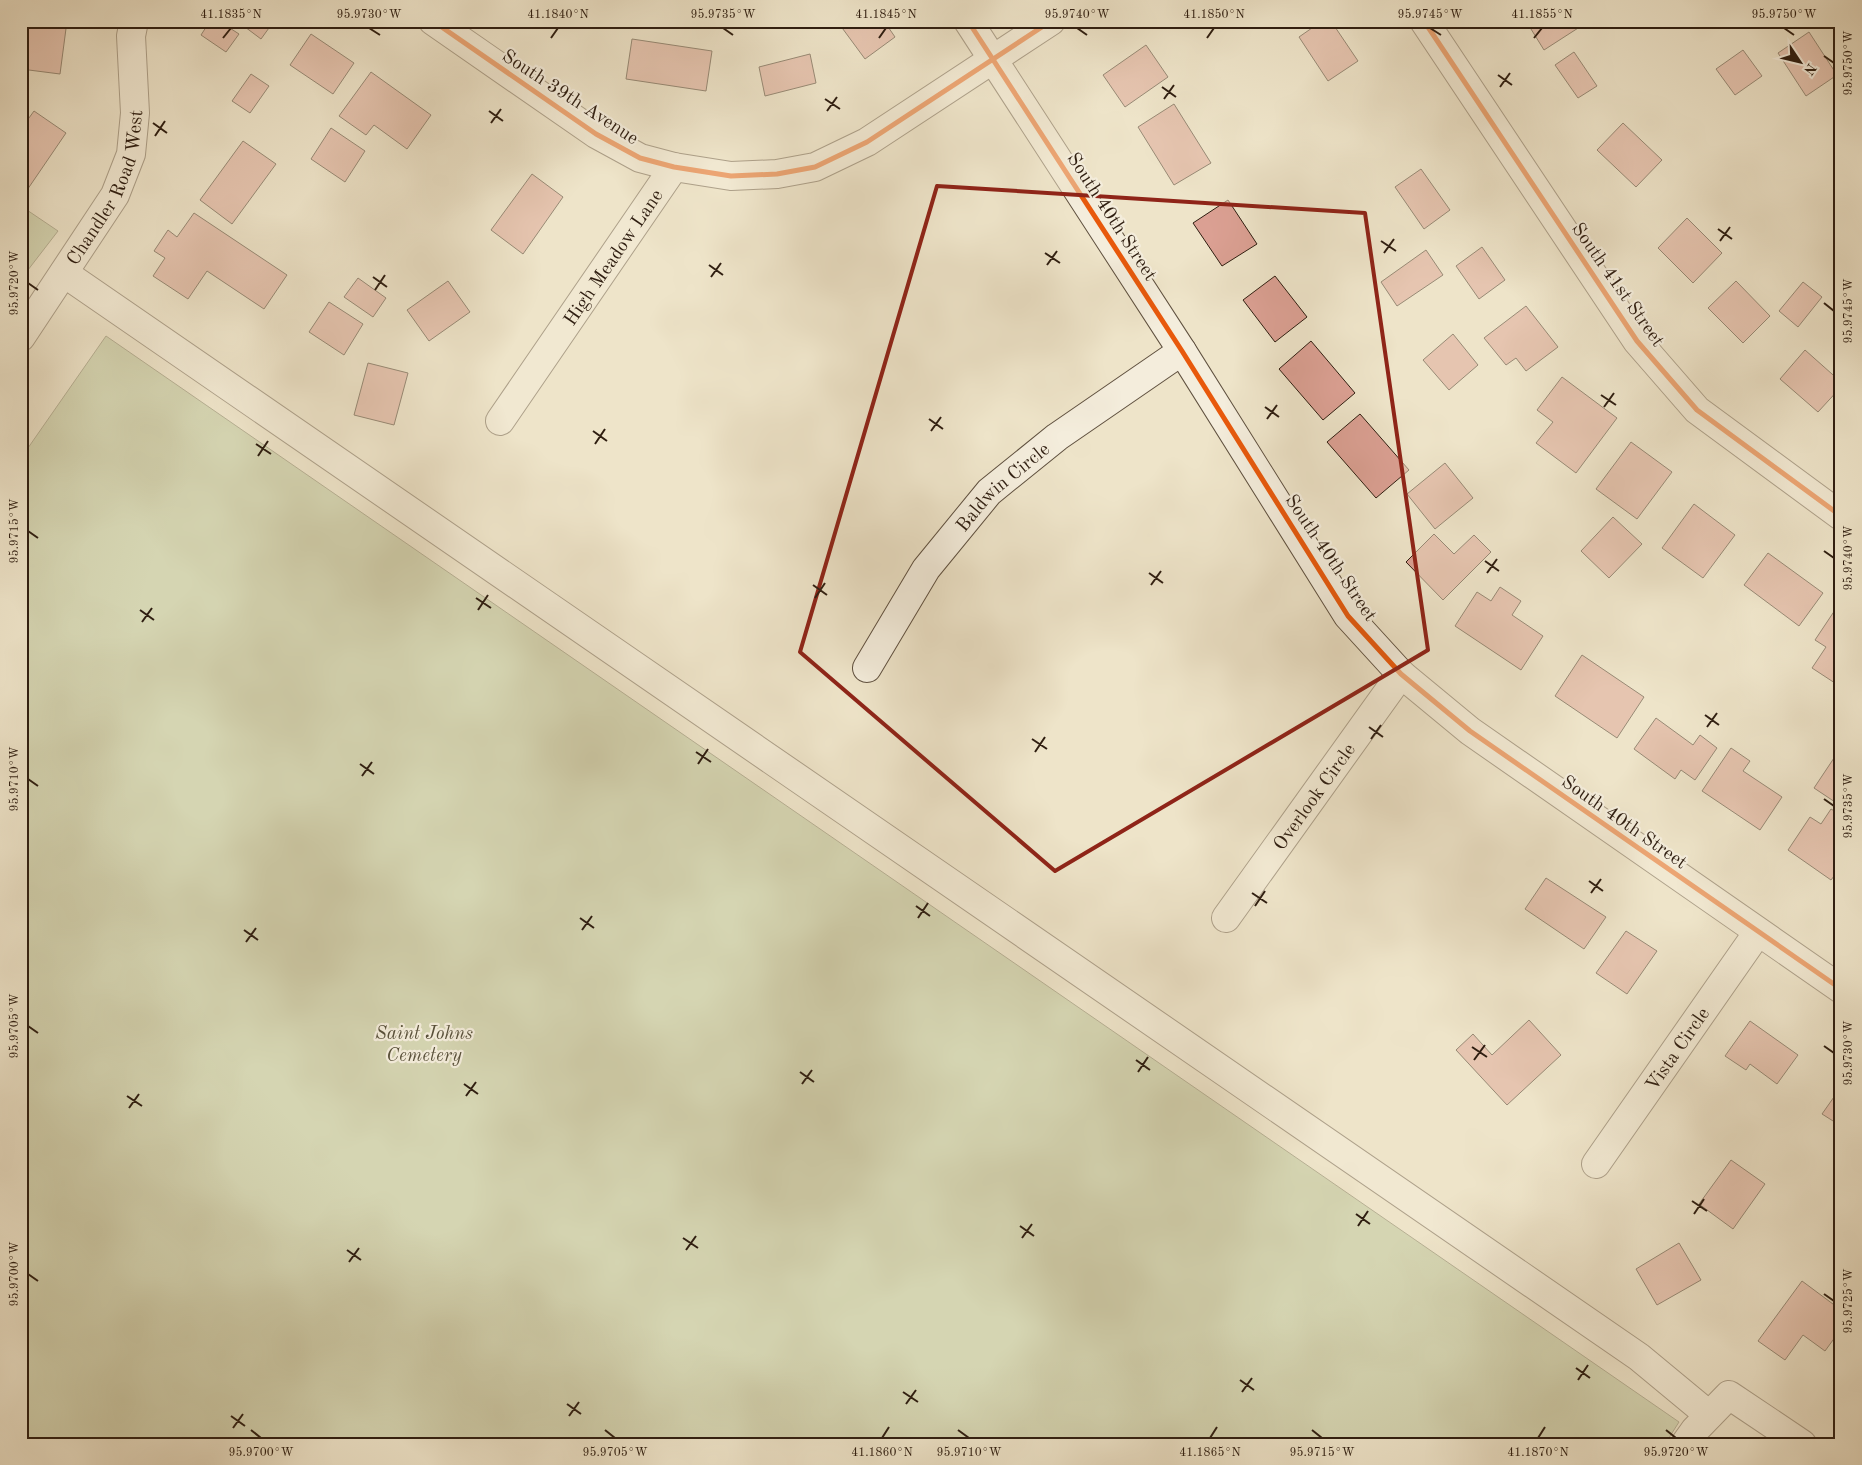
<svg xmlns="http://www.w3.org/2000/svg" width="1862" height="1465" viewBox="0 0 1862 1465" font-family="'Old Standard TT',serif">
  <rect width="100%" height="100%" fill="#eee4c9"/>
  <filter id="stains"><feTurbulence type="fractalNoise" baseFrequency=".004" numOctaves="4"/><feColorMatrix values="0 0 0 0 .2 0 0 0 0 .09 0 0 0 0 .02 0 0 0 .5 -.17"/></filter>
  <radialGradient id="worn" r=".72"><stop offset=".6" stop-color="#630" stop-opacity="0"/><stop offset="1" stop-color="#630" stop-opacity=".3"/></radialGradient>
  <g fill="#b7c498" stroke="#737154">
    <path d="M 21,206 L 58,231 L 21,279 Z"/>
    <path d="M 106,336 L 1679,1422 L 1665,1444 L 21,1444 L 21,458 Z"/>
  </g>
  <g fill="#dba093" stroke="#2f1e11">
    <path d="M 26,21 L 67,21 L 60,74 L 21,69 Z"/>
    <path d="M 210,21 L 219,21 L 239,34 L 226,52 L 201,35 Z"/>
    <path d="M 237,21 L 274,21 L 261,39 Z"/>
    <path d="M 837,21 L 884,21 L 895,37 L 865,59 Z"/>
    <path d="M 1322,21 L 1331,21 L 1358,61 L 1328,81 L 1299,37 Z"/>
    <path d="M 1526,21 L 1589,21 L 1544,50 Z"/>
    <path d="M 1809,32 L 1837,75 L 1806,96 L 1778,53 Z"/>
    <path d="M 311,34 L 354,63 L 333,94 L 290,65 Z"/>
    <path d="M 632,39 L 712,51 L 706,91 L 626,79 Z"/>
    <path d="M 1146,45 L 1168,77 L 1125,107 L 1103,75 Z"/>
    <path d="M 1743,50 L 1762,76 L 1735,95 L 1716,69 Z"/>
    <path d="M 1574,52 L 1597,86 L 1578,98 L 1555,65 Z"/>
    <path d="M 810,54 L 816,83 L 765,96 L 759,67 Z"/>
    <path d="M 371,72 L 431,115 L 407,149 L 374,125 L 366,135 L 339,116 Z"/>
    <path d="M 251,74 L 269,86 L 250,113 L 232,101 Z"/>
    <path d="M 1174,104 L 1211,163 L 1174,185 L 1138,127 Z"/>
    <path d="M 34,111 L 66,133 L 23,196 L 21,195 L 21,129 Z"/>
    <path d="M 1623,123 L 1662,160 L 1636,187 L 1597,150 Z"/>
    <path d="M 331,128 L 365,151 L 345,182 L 311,159 Z"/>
    <path d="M 243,141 L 276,164 L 232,224 L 200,200 Z"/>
    <path d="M 1421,169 L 1450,210 L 1424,229 L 1395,187 Z"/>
    <path d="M 532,174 L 563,197 L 523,254 L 491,230 Z"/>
    <path d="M 1228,200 L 1257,244 L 1222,266 L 1193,223 Z"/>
    <path d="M 194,213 L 287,275 L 264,309 L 207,271 L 188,299 L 153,276 L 165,258 L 154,251 L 168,230 L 177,237 Z"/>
    <path d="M 1687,218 L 1722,253 L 1693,283 L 1658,248 Z"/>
    <path d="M 1482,247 L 1505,280 L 1479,299 L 1456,266 Z"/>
    <path d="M 1426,250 L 1443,275 L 1397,306 L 1381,282 Z"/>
    <path d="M 1275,276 L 1307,317 L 1275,342 L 1243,300 Z"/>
    <path d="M 358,278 L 386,298 L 373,317 L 344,297 Z"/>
    <path d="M 448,281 L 470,312 L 429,341 L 407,310 Z"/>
    <path d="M 1736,281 L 1770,316 L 1743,343 L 1708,308 Z"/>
    <path d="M 1803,282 L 1822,297 L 1798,327 L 1779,311 Z"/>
    <path d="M 329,302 L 363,324 L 344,355 L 309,332 Z"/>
    <path d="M 1526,306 L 1558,347 L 1526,371 L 1516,358 L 1506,365 L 1484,338 Z"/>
    <path d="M 1453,334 L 1478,365 L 1449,390 L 1423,360 Z"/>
    <path d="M 1311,341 L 1355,393 L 1323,420 L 1279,369 Z"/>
    <path d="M 1805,350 L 1841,382 L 1841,387 L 1818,412 L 1780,379 Z"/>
    <path d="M 368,363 L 408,373 L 394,425 L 354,415 Z"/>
    <path d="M 1562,377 L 1617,418 L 1576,473 L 1536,443 L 1553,422 L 1537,410 Z"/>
    <path d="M 1360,414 L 1409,470 L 1376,498 L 1327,442 Z"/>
    <path d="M 1631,442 L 1672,472 L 1637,519 L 1596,489 Z"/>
    <path d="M 1445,463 L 1473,498 L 1435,529 L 1407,494 Z"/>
    <path d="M 1694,504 L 1735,535 L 1703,578 L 1662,548 Z"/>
    <path d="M 1613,517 L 1642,544 L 1609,578 L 1581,551 Z"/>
    <path d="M 1434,534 L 1454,554 L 1474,535 L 1491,552 L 1443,600 L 1406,562 Z"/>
    <path d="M 1768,553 L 1823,593 L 1799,626 L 1744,585 Z"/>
    <path d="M 1500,587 L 1521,601 L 1512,615 L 1543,636 L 1521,670 L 1455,626 L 1477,592 L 1491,601 Z"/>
    <path d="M 1837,607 L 1841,610 L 1841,687 L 1812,668 L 1826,647 L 1815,640 Z"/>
    <path d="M 1582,655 L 1644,697 L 1617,738 L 1555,696 Z"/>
    <path d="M 1656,718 L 1693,745 L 1700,735 L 1717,748 L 1695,780 L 1681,770 L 1675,779 L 1634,749 Z"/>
    <path d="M 1731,748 L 1750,761 L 1743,771 L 1782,797 L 1760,830 L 1702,791 Z"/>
    <path d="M 1838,752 L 1841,754 L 1841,806 L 1814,788 Z"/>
    <path d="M 1831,809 L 1841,815 L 1841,867 L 1831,880 L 1788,850 L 1810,817 L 1821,824 Z"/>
    <path d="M 1546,878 L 1606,917 L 1584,949 L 1525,909 Z"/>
    <path d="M 1626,931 L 1657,951 L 1627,994 L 1596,973 Z"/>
    <path d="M 1529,1020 L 1561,1055 L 1507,1105 L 1456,1050 L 1473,1034 L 1492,1055 Z"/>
    <path d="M 1750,1021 L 1798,1055 L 1777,1084 L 1750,1064 L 1746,1070 L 1725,1056 Z"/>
    <path d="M 1841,1087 L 1841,1126 L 1822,1114 Z"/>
    <path d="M 1731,1160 L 1765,1184 L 1733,1229 L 1699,1204 Z"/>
    <path d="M 1679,1243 L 1701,1280 L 1657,1305 L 1636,1269 Z"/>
    <path d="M 1802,1281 L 1841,1310 L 1841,1329 L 1825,1351 L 1803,1335 L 1785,1360 L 1758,1341 Z"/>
  </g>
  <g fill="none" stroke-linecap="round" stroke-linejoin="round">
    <g stroke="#5f503f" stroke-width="30">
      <g id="minor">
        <path d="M 433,21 L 596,134 L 640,158 L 674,167 L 731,176 L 777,174 L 815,167 L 867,142 L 1051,21"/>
        <path d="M 968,21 L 1182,351 L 1348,616 L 1401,674 L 1470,731 L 1841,989"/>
        <path d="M 1424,21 L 1637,341 L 1697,410 L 1841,516"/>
        <path d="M 64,273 L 1639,1357 L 1709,1415"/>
        <path id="s1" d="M 21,337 L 115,195 L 131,154 L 135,113 L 131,36 L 134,21"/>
        <path id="s2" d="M 500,421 L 674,167"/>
        <path id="s3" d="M 867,668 L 926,569 L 989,492 L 1057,437 L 1182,351"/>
        <path id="s4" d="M 1226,918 L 1401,674"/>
        <path id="s5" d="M 1596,1164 L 1758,932"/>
        <path d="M 1685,1444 L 1695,1430 L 1729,1395 L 1802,1444"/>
      </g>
    </g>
    <use href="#minor" stroke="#f4eddc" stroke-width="28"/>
    <g stroke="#f4eddc" stroke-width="8">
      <g id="cycleway">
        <path d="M 433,21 L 596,134 L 640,158 L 674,167 L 731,176 L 777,174 L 815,167 L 867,142 L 1051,21"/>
        <path d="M 968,21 L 1182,351 L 1348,616 L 1401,674 L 1470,731 L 1841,989"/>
        <path d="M 1424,21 L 1637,341 L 1697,410 L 1841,516"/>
      </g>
    </g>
    <use href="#cycleway" stroke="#e8590c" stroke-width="5"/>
  </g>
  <path d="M0 0H1862V1465H0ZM 937,186 L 1365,213 L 1428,650 L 1055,871 L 800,652 Z" fill="#eee4c9" fill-opacity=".55" fill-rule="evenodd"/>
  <path fill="none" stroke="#8f2418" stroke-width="4" stroke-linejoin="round" d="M 937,186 L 1365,213 L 1428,650 L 1055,871 L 800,652 Z"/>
  <path fill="none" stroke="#2f1e11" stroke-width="2" d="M 369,28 L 380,35M 723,28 L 733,35M 1077,28 L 1087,35M 1430,28 L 1441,35M 1784,28 L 1794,35M 223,38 L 231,28M 551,38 L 558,28M 879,38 L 886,28M 1207,38 L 1214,28M 1534,38 L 1542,28M 1824,56 L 1834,63M 1498,75 L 1512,85M 1162,87 L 1176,97M 1500,87 L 1510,73M 825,99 L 840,109M 1164,99 L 1174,85M 489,111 L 503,121M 827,111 L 837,97M 153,123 L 167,133M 491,123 L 501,109M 155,136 L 165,121M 1718,229 L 1732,239M 1381,241 L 1396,251M 1720,241 L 1730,227M 1045,253 L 1060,263M 1384,253 L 1394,239M 709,265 L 723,275M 1047,265 L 1057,251M 373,277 L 387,287M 711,277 L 721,263M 28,283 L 38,290M 375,290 L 385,275M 1824,303 L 1834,311M 1601,395 L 1616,405M 1265,407 L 1279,417M 1604,407 L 1614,393M 929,419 L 943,429M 1267,419 L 1277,405M 593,431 L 607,441M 931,431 L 941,417M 256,444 L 271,454M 595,444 L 605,429M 258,456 L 268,441M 28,531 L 38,538M 1824,551 L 1834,558M 1485,561 L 1499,571M 1149,573 L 1163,583M 1487,573 L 1497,559M 813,585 L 827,595M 1151,585 L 1161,571M 476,598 L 491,608M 815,598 L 825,583M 140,610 L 154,620M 478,610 L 488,595M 142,622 L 152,608M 1705,715 L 1719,725M 1369,727 L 1383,737M 1707,727 L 1717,713M 1032,739 L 1047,749M 1371,739 L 1381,725M 696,752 L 711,762M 1035,752 L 1045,737M 360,764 L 374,774M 698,764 L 708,749M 362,776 L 372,762M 28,779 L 38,786M 1824,799 L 1834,806M 1589,881 L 1603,891M 1252,893 L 1267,903M 1591,893 L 1601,879M 916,906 L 930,916M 1255,906 L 1265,891M 580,918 L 594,928M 918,918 L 928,903M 244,930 L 258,940M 582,930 L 592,916M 246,942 L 256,928M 28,1026 L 38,1033M 1824,1046 L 1834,1053M 1472,1047 L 1487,1057M 1136,1060 L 1150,1070M 1474,1060 L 1485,1045M 800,1072 L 814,1082M 1138,1072 L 1148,1057M 464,1084 L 478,1094M 802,1084 L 812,1070M 127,1096 L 142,1106M 466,1096 L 476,1082M 129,1108 L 139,1094M 1692,1201 L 1707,1211M 1356,1214 L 1370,1224M 1694,1214 L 1704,1199M 1020,1226 L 1034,1236M 1358,1226 L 1368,1211M 683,1238 L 698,1248M 1022,1238 L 1032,1224M 347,1250 L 361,1260M 686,1250 L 696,1236M 349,1262 L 359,1248M 28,1274 L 38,1281M 1824,1294 L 1834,1301M 1576,1368 L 1590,1378M 1240,1380 L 1254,1390M 1578,1380 L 1588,1365M 903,1392 L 918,1402M 1242,1392 L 1252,1378M 567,1404 L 581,1414M 906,1404 L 916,1390M 231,1416 L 245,1426M 569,1416 L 579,1402M 233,1428 L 243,1414M 251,1430 L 261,1438M 605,1430 L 615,1438M 958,1430 L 969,1438M 1312,1430 L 1322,1438M 1666,1430 L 1676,1438M 882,1438 L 889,1427M 1210,1438 L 1217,1427M 1538,1438 L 1545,1427"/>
  <g text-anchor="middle" stroke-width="4.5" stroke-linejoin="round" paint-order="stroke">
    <g font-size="19" fill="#2f1e11" stroke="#f4eddc">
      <text transform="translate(571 96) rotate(33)" y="7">South 39th Avenue</text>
      <text dy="7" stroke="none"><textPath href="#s1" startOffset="174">Chandler Road West</textPath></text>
      <text transform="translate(1113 216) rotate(57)" y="7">South 40th Street</text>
      <text dy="7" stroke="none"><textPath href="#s2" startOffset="199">High Meadow Lane</textPath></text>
      <text transform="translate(1619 284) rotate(55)" y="7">South 41st Street</text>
      <text dy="7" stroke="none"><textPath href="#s3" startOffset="228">Baldwin Circle</textPath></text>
      <text transform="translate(1332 557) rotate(56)" y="7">South 40th Street</text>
      <text dy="7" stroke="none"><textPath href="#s4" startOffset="150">Overlook Circle</textPath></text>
      <text transform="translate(1625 821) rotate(35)" y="7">South 40th Street</text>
      <text dy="7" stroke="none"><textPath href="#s5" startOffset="141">Vista Circle</textPath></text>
    </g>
    <g font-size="19" font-style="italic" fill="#58503a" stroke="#f4eddc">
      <text x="424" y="1039">Saint Johns<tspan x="424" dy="22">Cemetery</tspan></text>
    </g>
  </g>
  <rect width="1862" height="1465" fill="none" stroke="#eee4c9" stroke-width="55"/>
  <g transform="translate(1800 62) rotate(125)" stroke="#f4eddc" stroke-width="4" paint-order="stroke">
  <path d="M0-4L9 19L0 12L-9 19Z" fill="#2f1e11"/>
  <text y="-8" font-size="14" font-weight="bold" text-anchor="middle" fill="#2f1e11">N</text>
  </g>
  <rect x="28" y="28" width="1806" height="1410" fill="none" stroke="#2f1e11" stroke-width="2"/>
  <g font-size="12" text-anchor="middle" fill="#2f1e11">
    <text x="231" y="18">41.1835°N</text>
    <text x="369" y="18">95.9730°W</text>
    <text x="558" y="18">41.1840°N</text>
    <text x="723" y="18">95.9735°W</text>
    <text x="886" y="18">41.1845°N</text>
    <text x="1077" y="18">95.9740°W</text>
    <text x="1214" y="18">41.1850°N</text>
    <text x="1430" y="18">95.9745°W</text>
    <text x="1542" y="18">41.1855°N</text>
    <text x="1784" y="18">95.9750°W</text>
    <text transform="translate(1848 63) rotate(-90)" y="4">95.9750°W</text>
    <text transform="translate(14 283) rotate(-90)" y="4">95.9720°W</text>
    <text transform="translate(1848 311) rotate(-90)" y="4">95.9745°W</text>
    <text transform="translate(14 531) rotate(-90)" y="4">95.9715°W</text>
    <text transform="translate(1848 558) rotate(-90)" y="4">95.9740°W</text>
    <text transform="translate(14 779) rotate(-90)" y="4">95.9710°W</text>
    <text transform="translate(1848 806) rotate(-90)" y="4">95.9735°W</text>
    <text transform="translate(14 1026) rotate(-90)" y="4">95.9705°W</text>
    <text transform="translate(1848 1053) rotate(-90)" y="4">95.9730°W</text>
    <text transform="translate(14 1274) rotate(-90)" y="4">95.9700°W</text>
    <text transform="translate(1848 1301) rotate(-90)" y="4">95.9725°W</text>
    <text x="261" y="1456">95.9700°W</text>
    <text x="615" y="1456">95.9705°W</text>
    <text x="882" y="1456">41.1860°N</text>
    <text x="969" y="1456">95.9710°W</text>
    <text x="1210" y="1456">41.1865°N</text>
    <text x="1322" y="1456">95.9715°W</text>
    <text x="1538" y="1456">41.1870°N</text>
    <text x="1676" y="1456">95.9720°W</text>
  </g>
  <rect width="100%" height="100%" filter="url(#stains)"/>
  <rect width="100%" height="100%" fill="url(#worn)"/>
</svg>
